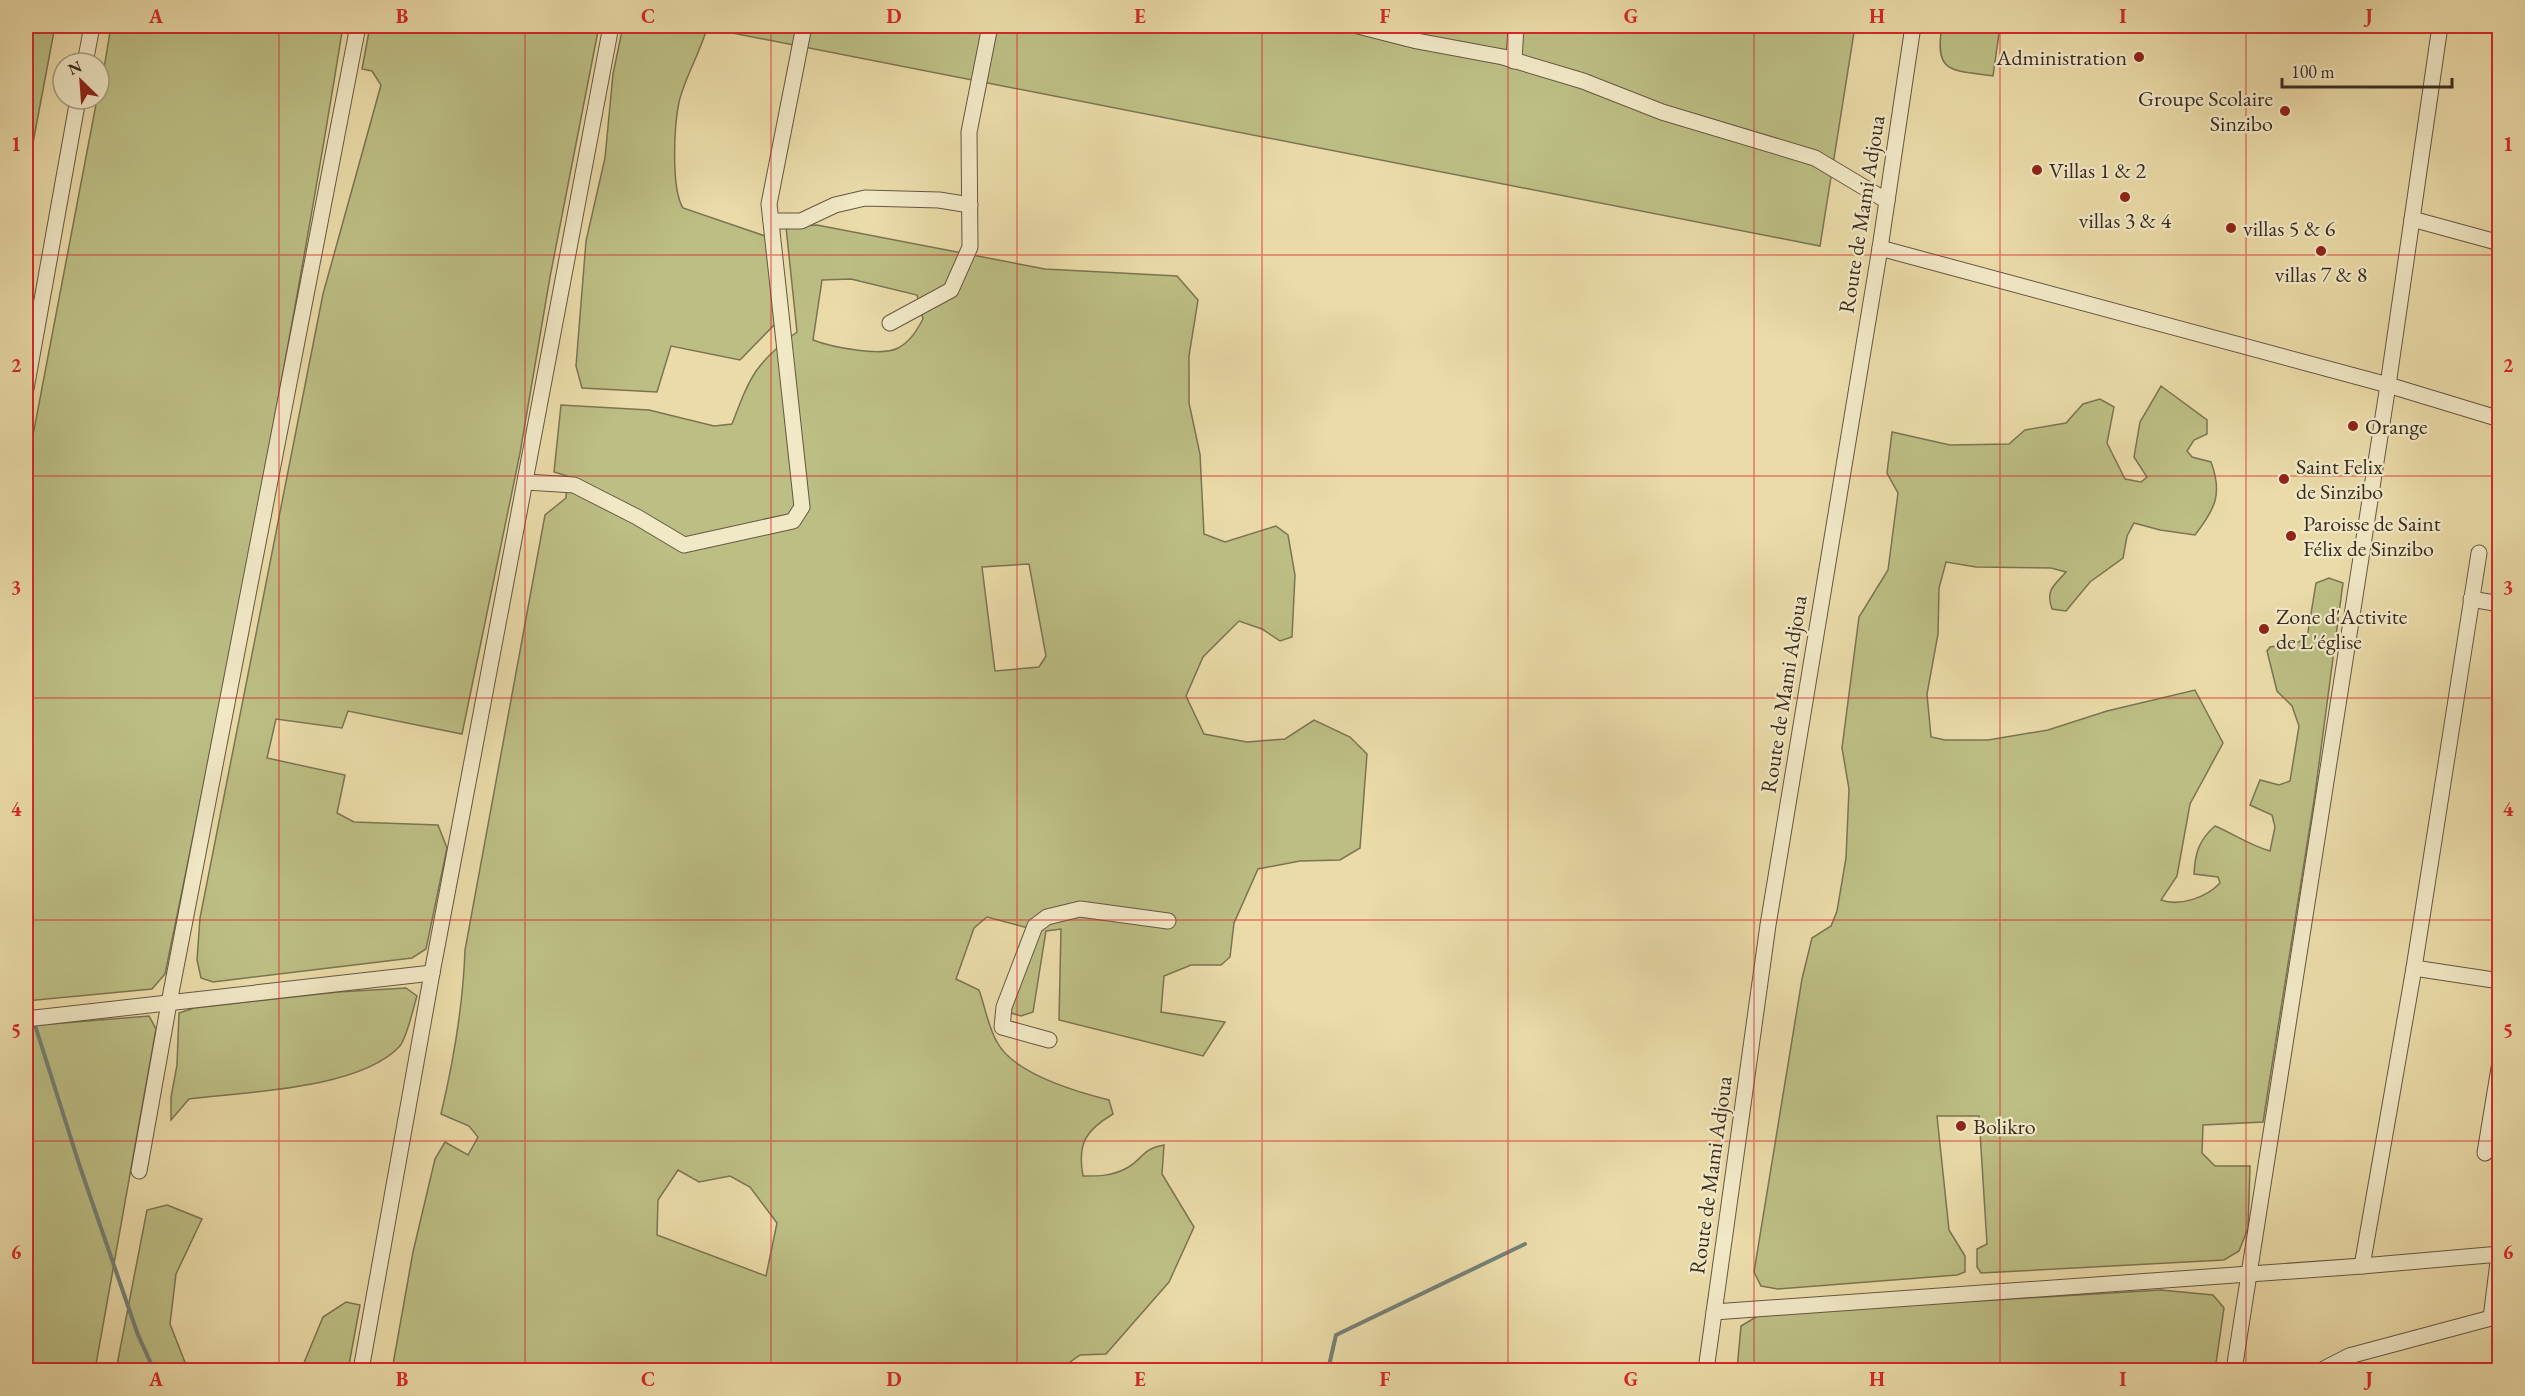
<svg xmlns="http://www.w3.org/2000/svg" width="2525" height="1396" viewBox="0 0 2525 1396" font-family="'EB Garamond',serif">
  <rect width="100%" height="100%" fill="#eadba8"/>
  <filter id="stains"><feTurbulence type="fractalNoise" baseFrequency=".00333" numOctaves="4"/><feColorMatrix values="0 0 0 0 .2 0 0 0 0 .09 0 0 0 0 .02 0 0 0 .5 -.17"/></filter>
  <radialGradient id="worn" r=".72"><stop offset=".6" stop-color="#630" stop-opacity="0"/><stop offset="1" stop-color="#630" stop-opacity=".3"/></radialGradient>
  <g fill="#bcbe84" stroke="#7b7452" stroke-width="1.5" fill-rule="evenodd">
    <path d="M 26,26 L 55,26 L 26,180 Z"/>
    <path d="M 111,26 L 343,26 C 292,343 230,659 165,974 L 152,989 L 26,1001 L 26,472 L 97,99 L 99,99 Z"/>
    <path d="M 370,26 L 599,26 L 550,277 L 520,453 L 462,734 L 348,711 L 342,728 L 276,719 L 267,758 L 345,775 L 337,813 L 354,822 L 438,825 L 447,848 L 426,949 L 412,958 L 213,982 L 201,978 L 197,960 L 200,918 L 323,294 L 381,85 L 372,71 L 362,69 Z"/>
    <path d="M 623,26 L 1855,26 L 1820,246 L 707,28 C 700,53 685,77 679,102 C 674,126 671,189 683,208 L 768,237 L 777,322 L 740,360 L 671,346 L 657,392 L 582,388 L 576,366 L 586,241 L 605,158 L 613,74 Z"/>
    <path d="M 1942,26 L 2000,26 L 1993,76 C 1951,70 1934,74 1942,26 Z"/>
    <path d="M 817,225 L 1045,269 L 1177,276 L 1198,300 L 1189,356 L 1189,403 L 1200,454 L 1204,534 L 1225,542 L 1276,526 L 1288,535 L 1295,575 L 1292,637 L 1280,641 L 1262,629 L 1239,621 L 1203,657 L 1186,696 L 1204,734 L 1247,742 L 1285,739 L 1314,720 L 1350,737 L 1367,754 L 1360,848 L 1340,860 L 1300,861 L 1258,869 L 1234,923 L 1230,957 L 1221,965 L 1191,965 L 1164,976 L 1161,1012 L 1225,1022 L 1203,1056 L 1059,1020 L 1061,929 L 1046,931 L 1033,1012 L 1021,1016 L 1011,1013 L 1009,1005 L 1028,928 L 987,917 L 974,928 L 956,979 L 979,990 C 985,1006 988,1027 997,1042 C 1014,1074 1077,1092 1109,1100 L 1113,1114 C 1086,1130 1077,1143 1083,1176 C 1099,1176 1111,1176 1125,1169 C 1143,1160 1141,1149 1164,1145 L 1162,1174 L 1194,1227 L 1169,1282 L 1106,1354 L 1080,1355 L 1059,1370 L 392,1370 L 413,1252 L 435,1159 L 445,1142 L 468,1155 L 478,1137 L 469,1126 L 441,1114 C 454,1059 463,1007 465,950 L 545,515 L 566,498 L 567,476 L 554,472 L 561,405 L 649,410 L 714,426 L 732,424 C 750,377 755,363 797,332 L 786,227 ZM 851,279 L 917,295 L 923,319 C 917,330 910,342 898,348 C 882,357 831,347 813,340 L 822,280 ZM 1029,564 L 1046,656 L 1039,667 L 995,671 L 982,567 ZM 678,1170 L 699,1182 L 730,1176 L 750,1187 L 777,1223 L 766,1276 L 657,1235 L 658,1200 Z"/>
    <path d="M 2161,386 L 2207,420 L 2207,434 L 2194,440 L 2187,451 L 2192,457 L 2211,462 C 2223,494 2215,509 2195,535 L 2160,530 L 2134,523 L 2127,536 L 2123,558 L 2090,582 L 2066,611 L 2052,609 C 2045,589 2055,585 2066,572 L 2051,568 L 1976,567 L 1946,562 L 1939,588 L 1938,634 L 1927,694 L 1931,737 L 1945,740 L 1988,740 L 2048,730 L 2107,711 L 2195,690 L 2223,743 L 2190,804 L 2177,876 L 2161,900 C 2180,907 2207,897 2220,883 L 2218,877 L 2194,874 C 2195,853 2199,840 2215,826 C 2234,834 2251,846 2270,851 L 2275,827 L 2272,815 L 2250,805 L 2260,780 L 2279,785 L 2290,781 L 2299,726 L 2292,706 L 2277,691 L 2267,651 L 2270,647 L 2296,643 L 2307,638 L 2316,583 L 2329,578 L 2343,583 L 2315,794 L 2263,1122 L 2203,1125 L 2202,1153 L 2215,1166 L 2250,1166 L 2248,1228 L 2239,1251 L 2224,1260 L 1981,1273 L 1977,1267 L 1977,1249 L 1987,1244 L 1979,1116 L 1937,1116 L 1949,1230 L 1965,1256 L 1965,1272 L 1957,1275 L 1778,1289 L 1761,1286 L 1754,1272 L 1802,979 L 1812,938 L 1831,926 L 1837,911 L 1846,858 L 1849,789 L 1842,748 L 1859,617 L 1888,570 L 1898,493 L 1887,473 L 1892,432 L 1950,445 L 2009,444 L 2025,430 L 2066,423 L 2083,404 L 2100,399 L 2114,407 L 2107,443 L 2125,479 L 2141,482 L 2147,477 L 2134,457 L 2140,422 Z"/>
    <path d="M 406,988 L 417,996 C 413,1008 407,1039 399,1047 C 359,1089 246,1092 189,1099 L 171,1120 L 171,1097 L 177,1065 L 179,1013 L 194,1008 L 338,992 Z"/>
    <path d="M 149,1016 L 156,1029 L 95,1370 L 26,1370 L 26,1026 Z"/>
    <path d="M 167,1205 L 202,1219 L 176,1274 L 170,1324 L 188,1370 L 116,1370 L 147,1210 Z"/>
    <path d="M 2161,1290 L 2213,1295 L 2224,1308 L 2215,1370 L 1737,1370 L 1741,1326 L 1761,1314 Z"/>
    <path d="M 346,1302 L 360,1305 L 348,1370 L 301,1370 L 323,1317 Z"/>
  </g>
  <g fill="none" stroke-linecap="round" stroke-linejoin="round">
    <g stroke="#748077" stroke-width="4">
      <path d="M 26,989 L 32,1014"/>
      <path d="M 34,1022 L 80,1167 L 138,1335 L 154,1370"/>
      <path d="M 1328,1370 L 1336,1335 L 1525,1244"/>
    </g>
    <g stroke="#665743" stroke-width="17">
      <g id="minor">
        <path d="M 1358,26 L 1417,41 L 1503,57 L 1583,81 L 1662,112 L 1815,158 L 1887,201"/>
        <path d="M 1514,61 L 1516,26"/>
        <path d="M 85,63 L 92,26"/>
        <path d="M 2412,219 L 2500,243"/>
        <path d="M 771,221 L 801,221 L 835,205 L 865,198 L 939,200 L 970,205"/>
        <path d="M 1880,248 L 2388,385 L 2500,419"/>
        <path d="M 890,323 L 951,290 L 970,247 L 969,132 L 990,26"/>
        <path d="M 26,389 L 78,99"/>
        <path d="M 526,482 L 574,485 L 637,517 L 684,545 L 793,521 L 802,507 L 769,204 L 804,26"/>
        <path d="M 2471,599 L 2500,604"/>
        <path d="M 2414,968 L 2500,981"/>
        <path d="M 26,1019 L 432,973"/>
        <path d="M 1049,1040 L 1002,1027 L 1004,1007 L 1035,926 L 1047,917 L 1080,909 L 1168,921"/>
        <path d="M 2485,1153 L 2500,1062"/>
        <path d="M 139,1171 L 169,1003 L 358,26"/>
        <path d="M 2362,1266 L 2414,968 L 2479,553"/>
        <path d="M 1714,1312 L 2362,1266 L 2500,1254"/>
        <path d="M 2491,1318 L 2499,1254"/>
        <path d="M 361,1370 L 432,973 L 611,26"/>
        <path d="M 1706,1370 L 1768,925 L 1880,248 L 1913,26"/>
        <path d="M 2234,1370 L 2388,385 L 2440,26"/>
        <path d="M 2322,1370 L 2349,1356 L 2491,1318 L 2500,1319"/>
      </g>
    </g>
    <use href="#minor" stroke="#f1e8c6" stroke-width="15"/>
  </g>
  <path fill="none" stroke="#d62828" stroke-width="1.5" stroke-opacity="0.55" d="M 279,26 L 279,1370M 525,26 L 525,1370M 771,26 L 771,1370M 1017,26 L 1017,1370M 1262,26 L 1262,1370M 1508,26 L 1508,1370M 1754,26 L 1754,1370M 2000,26 L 2000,1370M 2246,26 L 2246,1370M 26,255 L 2500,255M 26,476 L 2500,476M 26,698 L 2500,698M 26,920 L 2500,920M 26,1141 L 2500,1141"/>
  <g fill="#8f2418" stroke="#f1e8c6" stroke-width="2">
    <circle cx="2139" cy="57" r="6"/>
    <circle cx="2285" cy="111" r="6"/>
    <circle cx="2037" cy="170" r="6"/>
    <circle cx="2125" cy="197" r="6"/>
    <circle cx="2231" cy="228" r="6"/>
    <circle cx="2321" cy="251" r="6"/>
    <circle cx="2353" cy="426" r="6"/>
    <circle cx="2284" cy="479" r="6"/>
    <circle cx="2291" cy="536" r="6"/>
    <circle cx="2264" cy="629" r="6"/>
    <circle cx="1961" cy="1126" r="6"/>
  </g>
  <g text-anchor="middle" stroke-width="4.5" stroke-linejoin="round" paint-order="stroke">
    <g font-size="22" fill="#3a2b21" stroke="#f1e8c6" text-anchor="start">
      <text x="2127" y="65" text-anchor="end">Administration</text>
      <text x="2273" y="106" text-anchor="end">Groupe Scolaire<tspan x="2273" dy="25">Sinzibo</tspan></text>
      <text x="2049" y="178">Villas 1 &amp; 2</text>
      <text x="2125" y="228" text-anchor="middle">villas 3 &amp; 4</text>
      <text x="2243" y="236">villas 5 &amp; 6</text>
      <text x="2321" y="282" text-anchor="middle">villas 7 &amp; 8</text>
      <text x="2365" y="434">Orange</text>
      <text x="2296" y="474">Saint Felix<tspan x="2296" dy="25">de Sinzibo</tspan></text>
      <text x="2303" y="531">Paroisse de Saint<tspan x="2303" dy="25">Félix de Sinzibo</tspan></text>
      <text x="2276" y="624">Zone d'Activite<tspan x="2276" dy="25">de L'église</tspan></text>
      <text x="1973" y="1134">Bolikro</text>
    </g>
    <g font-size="22" fill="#3a2b21" stroke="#f1e8c6">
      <text transform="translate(1861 214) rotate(-81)" y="8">Route de Mami Adjoua</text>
      <text transform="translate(1783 694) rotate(-81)" y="8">Route de Mami Adjoua</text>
      <text transform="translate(1710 1175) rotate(-82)" y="8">Route de Mami Adjoua</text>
    </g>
  </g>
  <rect width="2525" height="1396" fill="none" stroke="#eadba8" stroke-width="66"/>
  <g transform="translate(81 81) rotate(335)"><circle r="28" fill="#f1e8c6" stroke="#a89c84" stroke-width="1.5"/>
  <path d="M0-4.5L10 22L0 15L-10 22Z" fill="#8f2418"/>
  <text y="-9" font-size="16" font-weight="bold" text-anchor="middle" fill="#3a2b21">N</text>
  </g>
  <path d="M2282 78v9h170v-9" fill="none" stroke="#3a2b21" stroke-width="3"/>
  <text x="2291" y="78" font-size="18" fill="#3a2b21" stroke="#f1e8c6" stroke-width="4.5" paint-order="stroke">100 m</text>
  <rect x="33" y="33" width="2459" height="1330" fill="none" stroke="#d62828" stroke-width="2"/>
  <g font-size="20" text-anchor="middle" font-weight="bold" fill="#d62828">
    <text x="156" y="23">A</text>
    <text x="402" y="23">B</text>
    <text x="648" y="23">C</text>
    <text x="894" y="23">D</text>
    <text x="1140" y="23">E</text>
    <text x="1385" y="23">F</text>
    <text x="1631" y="23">G</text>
    <text x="1877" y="23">H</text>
    <text x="2123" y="23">I</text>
    <text x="2369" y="23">J</text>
    <text x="16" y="151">1</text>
    <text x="2508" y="151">1</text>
    <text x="16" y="372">2</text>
    <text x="2508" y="372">2</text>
    <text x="16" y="594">3</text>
    <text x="2508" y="594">3</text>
    <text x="16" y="816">4</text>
    <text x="2508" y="816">4</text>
    <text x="16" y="1037">5</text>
    <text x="2508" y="1037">5</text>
    <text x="16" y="1259">6</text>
    <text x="2508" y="1259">6</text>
    <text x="156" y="1386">A</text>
    <text x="402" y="1386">B</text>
    <text x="648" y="1386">C</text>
    <text x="894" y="1386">D</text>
    <text x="1140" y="1386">E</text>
    <text x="1385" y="1386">F</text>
    <text x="1631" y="1386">G</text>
    <text x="1877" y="1386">H</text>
    <text x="2123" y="1386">I</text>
    <text x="2369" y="1386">J</text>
  </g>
  <rect width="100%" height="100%" filter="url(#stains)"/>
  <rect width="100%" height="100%" fill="url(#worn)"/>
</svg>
